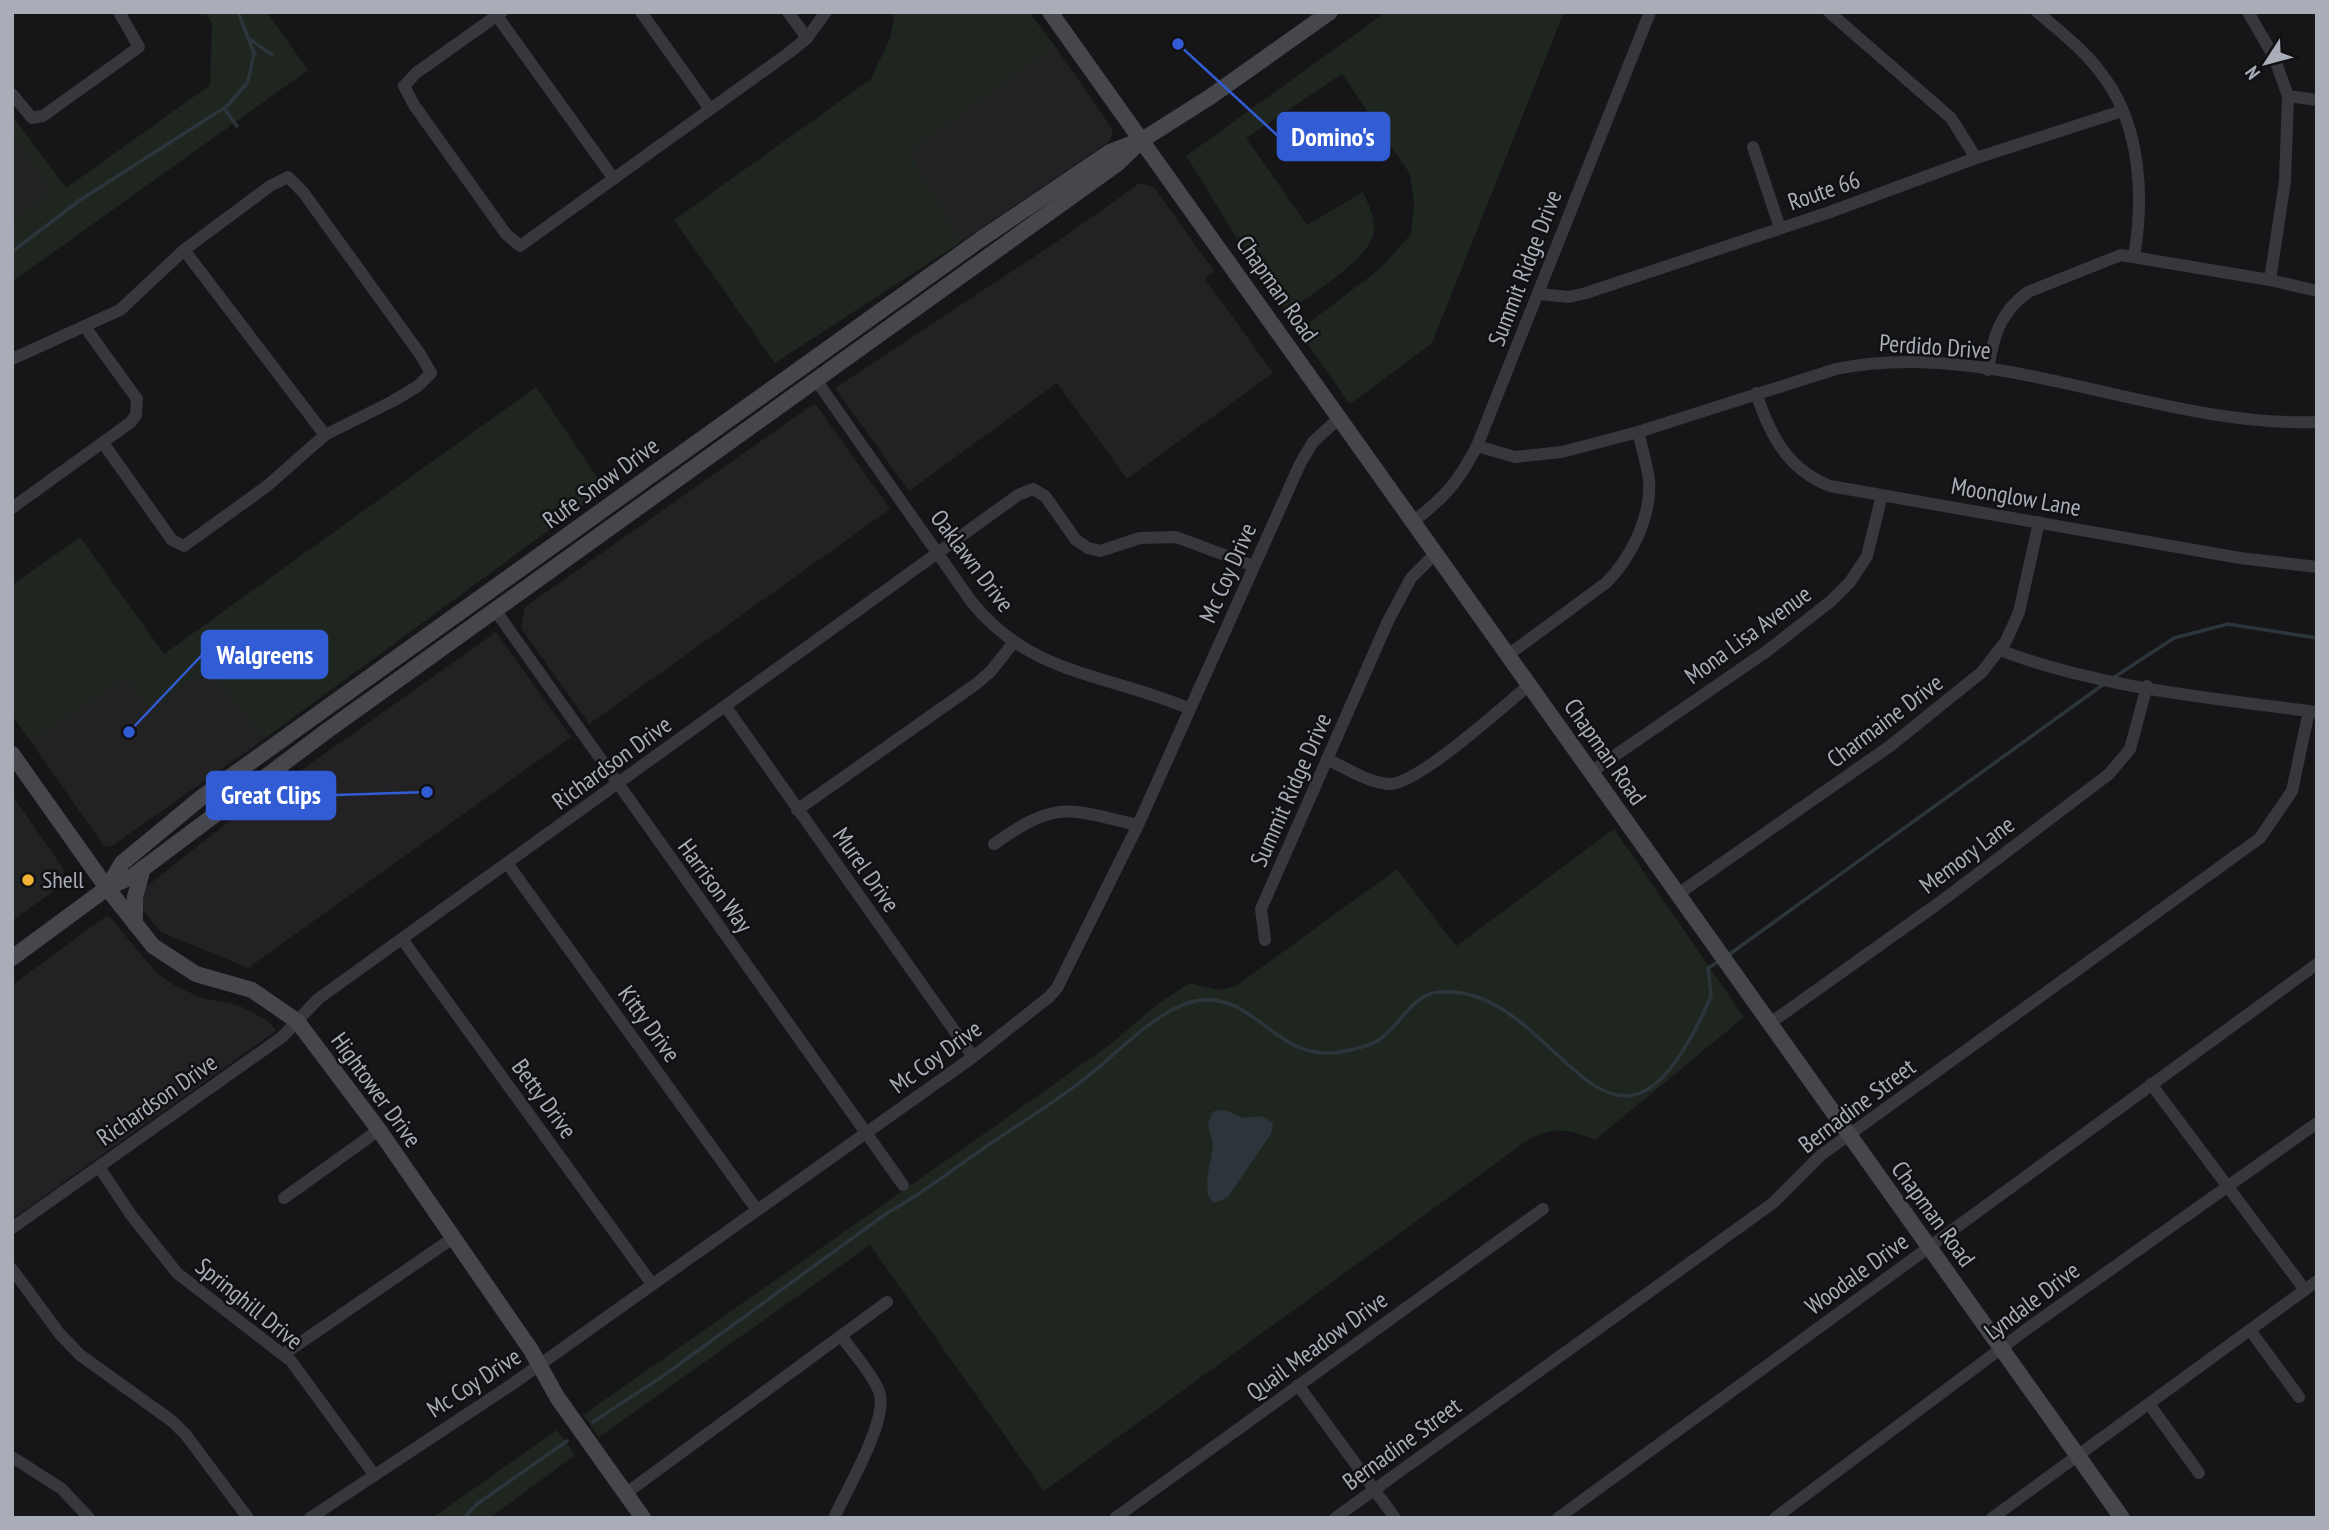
<svg xmlns="http://www.w3.org/2000/svg" width="2329" height="1530" viewBox="0 0 2329 1530" font-family="'PT Sans Narrow',sans-serif">
  <rect width="100%" height="100%" fill="#161618"/>
  <g fill="#222225">
    <path d="M 1055,46 L 1113,130 L 1110,141 L 961,242 L 909,152 Z"/>
    <path d="M 12,135 L 52,191 L 12,220 Z"/>
    <path d="M 1140,183 L 1154,187 L 1214,271 L 1205,279 L 1273,373 L 1127,479 L 1057,383 L 909,491 L 835,388 L 1058,241 Z"/>
    <path d="M 815,403 L 890,509 L 589,724 L 521,628 L 525,607 Z"/>
    <path d="M 496,632 L 571,737 L 248,968 L 161,932 L 140,907 L 142,890 L 227,823 Z"/>
    <path d="M 208,667 L 264,739 L 112,846 L 104,846 L 31,742 L 126,676 L 151,708 Z"/>
    <path d="M 12,795 L 64,870 L 62,885 L 12,921 Z"/>
    <path d="M 108,915 L 156,972 L 177,987 L 202,998 L 238,1005 L 268,1021 L 276,1031 L 12,1219 L 12,985 Z"/>
  </g>
  <g fill="#1e261f">
    <path d="M 205,12 L 267,12 L 308,70 L 12,282 L 12,220 L 52,191 L 12,135 L 12,115 L 66,188 L 210,85 L 212,23 Z"/>
    <path d="M 895,12 L 1029,12 L 1055,46 L 909,152 L 961,242 L 775,363 L 674,220 L 871,79 L 890,38 Z"/>
    <path d="M 1386,12 L 1564,12 L 1432,343 L 1350,404 L 1298,331 L 1381,268 L 1411,234 L 1414,203 L 1410,174 L 1342,74 L 1246,138 L 1307,225 L 1363,192 C 1368,204 1377,221 1373,235 C 1366,262 1309,295 1287,312 C 1249,264 1220,208 1186,156 Z"/>
    <path d="M 536,387 L 605,489 L 264,739 L 208,667 L 150,709 L 126,676 L 31,742 L 12,715 L 12,585 L 80,537 L 164,654 Z"/>
    <path d="M 1614,829 L 1744,1017 L 1595,1140 C 1570,1130 1556,1126 1531,1138 L 1044,1491 L 870,1245 L 599,1437 L 583,1415 L 1008,1117 L 1113,1042 L 1158,1004 L 1189,983 L 1218,990 L 1236,986 L 1397,869 L 1456,946 Z"/>
    <path d="M 557,1430 L 575,1455 L 490,1518 L 432,1518 Z"/>
  </g>
  <path fill="#2c353c" d="M 1225,1110 L 1243,1118 L 1261,1116 L 1273,1123 L 1271,1134 L 1227,1198 L 1213,1203 L 1208,1194 L 1207,1179 L 1213,1146 L 1208,1122 L 1214,1111 Z"/>
  <g fill="none" stroke-linecap="round" stroke-linejoin="round">
    <g stroke="#2c353c" stroke-width="3.5">
      <path d="M 251,40 L 272,55"/>
      <path d="M 224,108 L 237,126"/>
      <path d="M 12,252 L 80,200 L 227,106 L 248,82 L 254,53 L 238,12"/>
      <path d="M 2113,678 L 2174,638 L 2228,624 L 2317,638"/>
      <path d="M 1727,956 L 2104,684"/>
      <path d="M 593,1422 L 663,1376 L 887,1213 C 922,1194 952,1170 984,1148 C 1018,1124 1056,1102 1088,1076 C 1118,1053 1162,1004 1201,1000 C 1257,995 1277,1062 1339,1052 C 1351,1050 1368,1047 1379,1040 C 1400,1026 1412,994 1439,992 C 1559,981 1608,1222 1707,1005 L 1711,995 L 1708,968 L 1721,960"/>
      <path d="M 464,1518 L 477,1504 L 567,1441"/>
    </g>
    <g stroke="#37383d" stroke-width="12">
      <path d="M 502,12 L 416,73 L 404,86 L 414,105 L 506,234 L 520,246 L 790,52 L 807,38 L 826,12"/>
      <path d="M 641,12 L 710,109"/>
      <path d="M 788,12 L 807,38"/>
      <path d="M 1829,12 L 1951,118 L 1976,158"/>
      <path d="M 2037,12 C 2062,33 2088,53 2106,80 C 2141,129 2144,199 2134,256"/>
      <path d="M 2248,12 L 2274,57 L 2288,96 L 2285,181 L 2270,280"/>
      <path d="M 497,16 L 614,179"/>
      <path d="M 12,94 L 32,118 L 43,116 L 139,47 L 119,12"/>
      <path d="M 2288,96 L 2317,100"/>
      <path d="M 1753,147 L 1780,228"/>
      <path d="M 184,250 L 325,435"/>
      <path d="M 1538,294 L 1569,297 L 1586,293 L 1830,212 L 1976,158 L 2122,111"/>
      <path d="M 12,359 L 120,310 L 184,250 L 270,186 L 288,177 L 303,192 L 420,354 L 431,373 L 418,386 L 393,401 L 325,435 L 267,486 L 184,546 L 172,540 L 103,443"/>
      <path d="M 1988,370 C 1993,337 2000,312 2028,292 L 2121,255 L 2270,280 L 2317,291"/>
      <path d="M 816,380 L 971,601 C 1030,676 1109,674 1190,709"/>
      <path d="M 1756,393 C 1770,435 1787,469 1830,486 L 2240,558 L 2317,567"/>
      <path d="M 1477,446 L 1515,457 L 1562,452 L 1638,432 L 1836,369 C 1992,336 2158,428 2317,422"/>
      <path d="M 12,508 L 131,422 L 136,415 L 137,399 L 85,327"/>
      <path d="M 1414,521 C 1445,497 1459,481 1477,446 L 1650,12"/>
      <path d="M 495,610 L 903,1185"/>
      <path d="M 2000,650 C 2097,688 2213,698 2316,712"/>
      <path d="M 1508,655 L 1606,583 C 1631,558 1652,516 1649,480 C 1647,464 1642,448 1638,432"/>
      <path d="M 726,707 L 973,1057"/>
      <path d="M 1327,759 C 1346,768 1367,782 1388,784 C 1415,787 1505,705 1529,685"/>
      <path d="M 1591,772 L 1767,651 L 1831,601 L 1850,582 L 1867,556 L 1882,495"/>
      <path d="M 797,810 L 976,684 L 991,671 L 1014,642"/>
      <path d="M 994,844 C 1058,799 1067,809 1138,825"/>
      <path d="M 507,863 L 757,1210"/>
      <path d="M 1678,894 L 1890,746 L 1982,672 L 2006,641 L 2019,612 L 2039,522"/>
      <path d="M 402,939 L 652,1284"/>
      <path d="M 1265,940 L 1261,909 L 1388,621 L 1411,578 L 1436,553"/>
      <path d="M 1769,1024 L 1943,900 L 2109,774 L 2130,749 L 2147,686"/>
      <path d="M 2151,1084 L 2305,1290"/>
      <path d="M 99,1167 L 131,1215 L 177,1273 L 291,1361 L 373,1473"/>
      <path d="M 284,1198 L 379,1130"/>
      <path d="M 12,1228 L 282,1037 L 318,999 L 1018,495 L 1033,489 L 1045,496 L 1076,540 L 1088,548 L 1100,551 L 1140,538 L 1176,537 L 1254,566"/>
      <path d="M 12,1269 L 59,1333 L 80,1355 L 172,1421 L 186,1435 L 248,1518"/>
      <path d="M 2250,1330 L 2299,1397"/>
      <path d="M 284,1354 L 453,1238"/>
      <path d="M 1298,1385 L 1395,1518"/>
      <path d="M 2149,1404 L 2199,1473"/>
      <path d="M 12,1457 L 62,1489 L 89,1518"/>
      <path d="M 625,1494 L 887,1302"/>
      <path d="M 310,1518 L 511,1385 L 973,1057 L 1049,997 L 1057,988 L 1138,825 L 1300,464 L 1313,442 L 1339,418"/>
      <path d="M 834,1518 C 846,1491 890,1418 879,1391 C 871,1372 854,1354 842,1337"/>
      <path d="M 1115,1518 L 1543,1209"/>
      <path d="M 1335,1518 L 1773,1203 L 1821,1155 L 2260,838 L 2292,791 L 2309,711"/>
      <path d="M 1558,1518 L 2317,964"/>
      <path d="M 1775,1518 L 2031,1326 L 2317,1123"/>
      <path d="M 1992,1518 L 2317,1281"/>
    </g>
    <g stroke="#45474d" stroke-width="16">
      <path d="M 1050,12 L 2122,1518"/>
      <path d="M 12,754 L 107,888 L 153,946 L 196,974 L 252,990 L 297,1021 L 379,1130 L 531,1350 L 557,1397 L 643,1518"/>
      <path d="M 107,888 L 122,863 L 202,797 L 981,239 L 1110,152 L 1136,142"/>
      <path d="M 135,924 L 135,897 L 143,868"/>
      <path d="M 12,958 L 107,888 L 133,876 L 328,730 L 1117,164 L 1142,140 L 1210,97 L 1330,12"/>
    </g>
  </g>
  <circle fill="#f2b134" stroke="#111113" stroke-width="2.5" cx="28" cy="880" r="7"/>
  <g text-anchor="middle" stroke-width="5" stroke-linejoin="round" paint-order="stroke">
    <g font-size="24" fill="#a8adb8" stroke="#111113">
      <text transform="translate(1824 191) rotate(-19)" y="8">Route 66</text>
      <text transform="translate(1525 268) rotate(-69)" y="8">Summit Ridge Drive</text>
      <text transform="translate(1277 289) rotate(55)" y="8">Chapman Road</text>
      <text transform="translate(1935 347) rotate(4)" y="8">Perdido Drive</text>
      <text transform="translate(601 483) rotate(-36)" y="8">Rufe Snow Drive</text>
      <text transform="translate(2016 497) rotate(10)" y="8">Moonglow Lane</text>
      <text transform="translate(972 561) rotate(53)" y="8">Oaklawn Drive</text>
      <text transform="translate(1228 573) rotate(-66)" y="8">Mc Coy Drive</text>
      <text transform="translate(1748 635) rotate(-36)" y="8">Mona Lisa Avenue</text>
      <text transform="translate(1885 721) rotate(-37)" y="8">Charmaine Drive</text>
      <text transform="translate(1605 752) rotate(55)" y="8">Chapman Road</text>
      <text transform="translate(612 763) rotate(-36)" y="8">Richardson Drive</text>
      <text transform="translate(1291 790) rotate(-66)" y="8">Summit Ridge Drive</text>
      <text transform="translate(1967 855) rotate(-37)" y="8">Memory Lane</text>
      <text transform="translate(866 870) rotate(55)" y="8">Murel Drive</text>
      <text transform="translate(715 886) rotate(54)" y="8">Harrison Way</text>
      <text transform="translate(649 1024) rotate(54)" y="8">Kitty Drive</text>
      <text transform="translate(936 1057) rotate(-36)" y="8">Mc Coy Drive</text>
      <text transform="translate(376 1090) rotate(54)" y="8">Hightower Drive</text>
      <text transform="translate(544 1099) rotate(54)" y="8">Betty Drive</text>
      <text transform="translate(157 1100) rotate(-35)" y="8">Richardson Drive</text>
      <text transform="translate(1857 1106) rotate(-37)" y="8">Bernadine Street</text>
      <text transform="translate(1933 1214) rotate(54)" y="8">Chapman Road</text>
      <text transform="translate(1857 1274) rotate(-36)" y="8">Woodale Drive</text>
      <text transform="translate(2032 1301) rotate(-37)" y="8">Lyndale Drive</text>
      <text transform="translate(249 1304) rotate(39)" y="8">Springhill Drive</text>
      <text transform="translate(1317 1346) rotate(-36)" y="8">Quail Meadow Drive</text>
      <text transform="translate(474 1383) rotate(-33)" y="8">Mc Coy Drive</text>
      <text transform="translate(1402 1444) rotate(-36)" y="8">Bernadine Street</text>
    </g>
    <g font-size="24" fill="#a8adb8" stroke="#111113" text-anchor="start">
      <text x="42" y="888">Shell</text>
    </g>
  </g>
  <path fill="none" stroke="#325cd3" stroke-width="2.5" d="M1178 44L1278 136M129 732L202 655M427 792L335 795"/>
  <g fill="#325cd3" stroke="#111113" stroke-width="2.5">
    <circle cx="1178" cy="44" r="7"/>
    <circle cx="129" cy="732" r="7"/>
    <circle cx="427" cy="792" r="7"/>
  </g>
  <g fill="#325cd3" stroke="#325cd3" stroke-width="2.5">
    <rect x="1278" y="113" width="111" height="47" rx="7"/>
    <rect x="202" y="631" width="125" height="47" rx="7"/>
    <rect x="207" y="772" width="128" height="47" rx="7"/>
  </g>
  <g font-size="26" text-anchor="middle" font-weight="bold" fill="#fff">
    <text x="1333" y="146">Domino's</text>
    <text x="265" y="664">Walgreens</text>
    <text x="271" y="804">Great Clips</text>
  </g>
  <rect width="2329" height="1530" fill="none" stroke="#a8adb8" stroke-width="28"/>
  <g transform="translate(2266 63) rotate(234)" stroke="#111113" stroke-width="5" paint-order="stroke">
  <path d="M0-5L12 26L0 18L-12 26Z" fill="#a8adb8"/>
  <text y="-10" font-size="19" font-weight="bold" text-anchor="middle" fill="#a8adb8">N</text>
  </g>
</svg>
